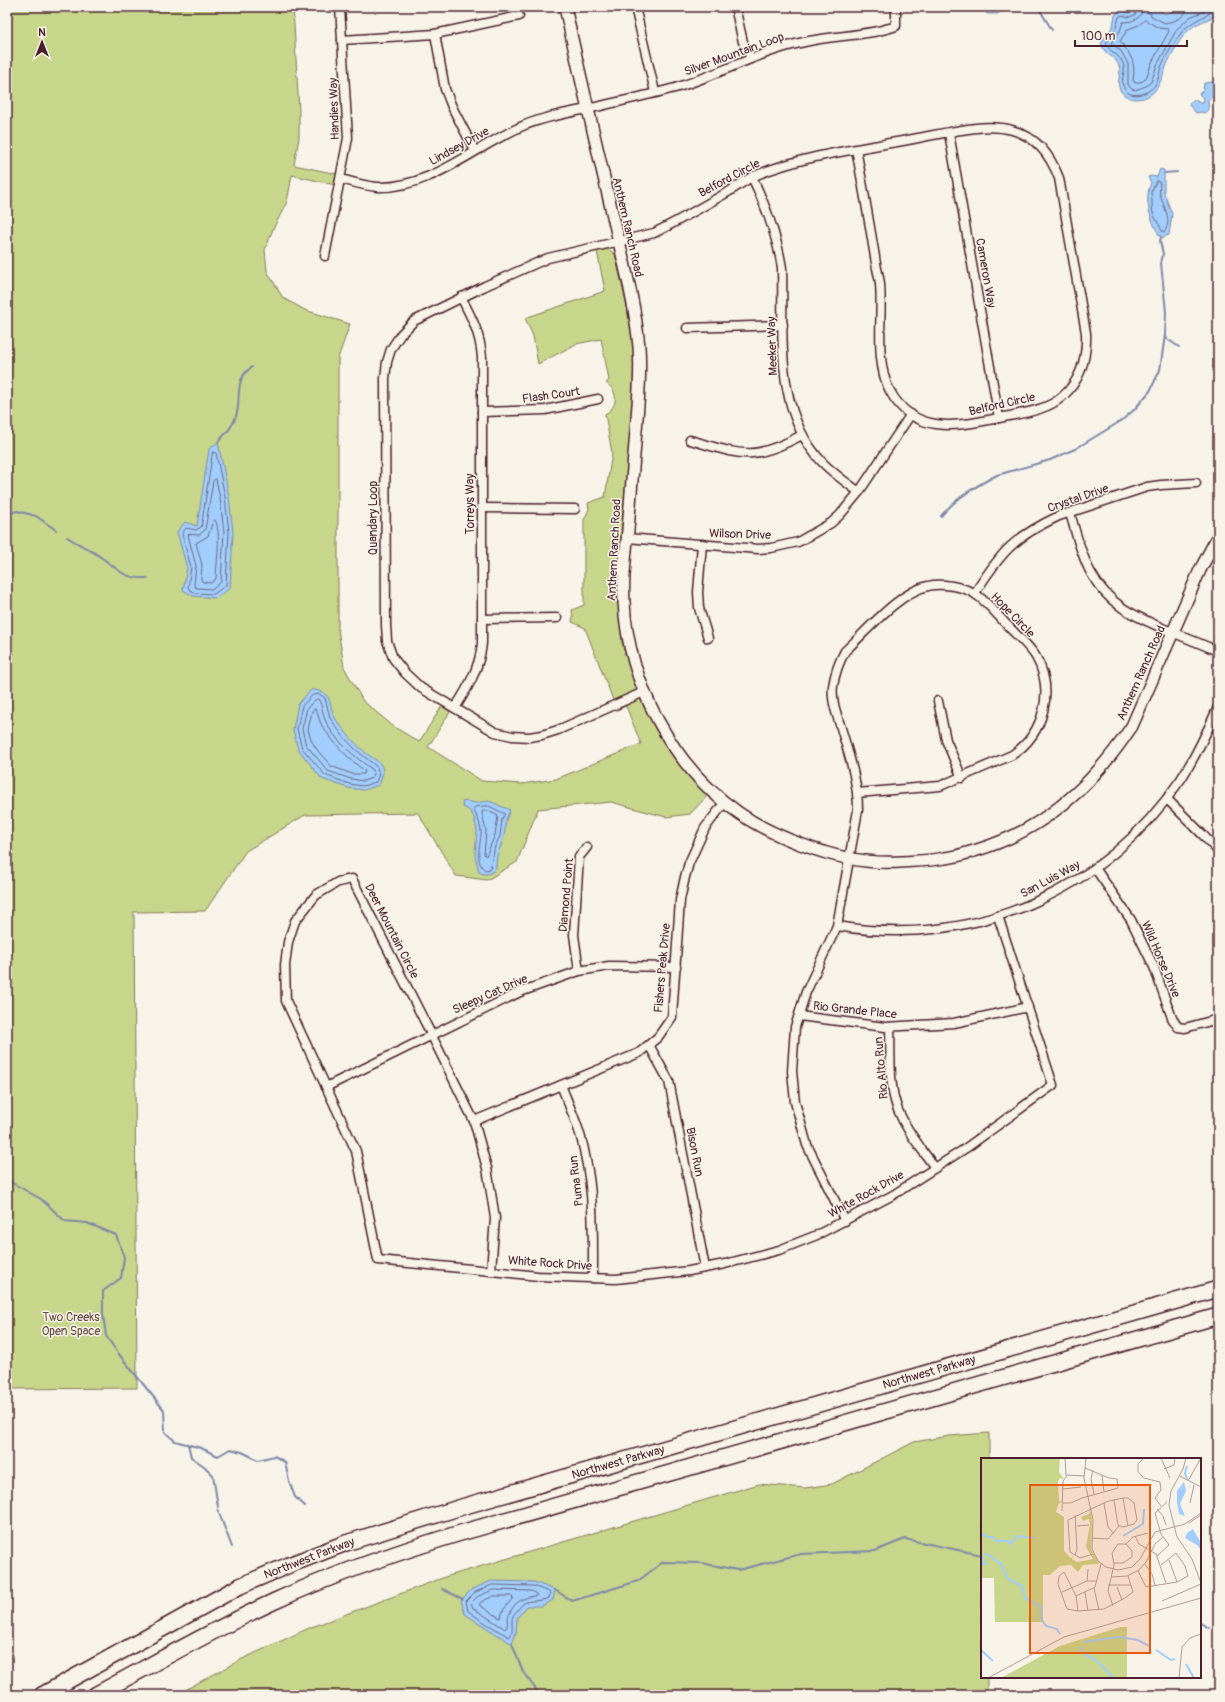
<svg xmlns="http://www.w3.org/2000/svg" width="1225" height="1702" viewBox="0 0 1225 1702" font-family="Pangolin,sans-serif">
  <rect width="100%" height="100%" fill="#f7f3e8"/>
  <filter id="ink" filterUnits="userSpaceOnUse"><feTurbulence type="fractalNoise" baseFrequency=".025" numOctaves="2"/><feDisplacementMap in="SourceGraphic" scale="8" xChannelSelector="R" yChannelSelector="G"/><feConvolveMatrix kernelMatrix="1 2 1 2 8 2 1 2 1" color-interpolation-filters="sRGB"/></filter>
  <g filter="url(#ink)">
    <g fill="#c7d68a" stroke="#887a5a">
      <path d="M 7,7 L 293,7 L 299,111 L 299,138 L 294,165 L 337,174 L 335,185 L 292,175 L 287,202 L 273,229 L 265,250 L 267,271 L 283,298 L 305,310 L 350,324 L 338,358 L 338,629 L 344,667 L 363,701 L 393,726 L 419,742 L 442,706 L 450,712 L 428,747 L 482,781 L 521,784 L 556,779 L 641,744 L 626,706 L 617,710 L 585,628 L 572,622 L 573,617 L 572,610 L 584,605 L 584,520 L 589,509 L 588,503 L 605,497 L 612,453 L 605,414 C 618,407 619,391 606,383 L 609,380 L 601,339 L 576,344 L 538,364 L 533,336 L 525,318 L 605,291 L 597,251 L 608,249 L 615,254 L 628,312 L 635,354 L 631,424 L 617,585 L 622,643 L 629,667 L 644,707 L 664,744 L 681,767 L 708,795 L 690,814 L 666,817 L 611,802 L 538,809 L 517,862 L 487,880 L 456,876 L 418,813 L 305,815 L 246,851 L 205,911 L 134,912 L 137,1388 L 7,1389 Z"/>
      <path d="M 989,1433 L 989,1459 L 982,1459 L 982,1677 L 987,1677 L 987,1695 L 176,1695 L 238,1661 L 309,1628 L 445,1577 L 759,1484 L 805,1488 L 832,1484 L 914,1442 L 949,1436 Z"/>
    </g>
    <g fill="#a1cefc" stroke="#7e88a8">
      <path d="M 983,7 L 1005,7 L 1004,10 L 997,14 L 987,14 Z"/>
      <path d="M 1135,7 L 1154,7 L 1165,14 L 1177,10 L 1179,7 L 1216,7 L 1213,17 C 1202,22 1192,25 1184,35 C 1178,43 1168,60 1165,70 C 1159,85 1155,99 1135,99 C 1129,99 1123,95 1120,90 C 1116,82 1122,73 1119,66 C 1114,55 1109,57 1105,51 C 1103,49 1102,45 1101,43 L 1113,26 L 1115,15 L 1120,10 L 1129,13 L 1133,11 Z"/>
      <path d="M 1214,82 L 1213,96 L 1208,100 C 1208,106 1210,110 1204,113 L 1201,112 L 1196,113 L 1189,105 L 1190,102 L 1195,100 L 1200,103 L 1203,103 L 1204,99 L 1199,94 L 1203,90 L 1204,83 Z"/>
      <path d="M 1160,169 L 1164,170 L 1164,193 L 1172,214 L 1169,235 L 1161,238 C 1151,222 1143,200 1151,183 L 1148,177 L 1151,176 L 1157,177 Z"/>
      <path d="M 218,442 L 229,496 L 233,532 L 230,588 L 216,598 L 193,596 L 183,590 L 187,568 L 177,532 L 185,522 L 197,526 L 209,449 Z"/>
      <path d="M 311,690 C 335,690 327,707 337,721 C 346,733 355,744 366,753 C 370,757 378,760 381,765 C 385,771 382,778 379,785 L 364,790 L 348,788 L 322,779 L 298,749 L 293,730 L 298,704 Z"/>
      <path d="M 466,801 L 474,803 L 489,801 L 510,810 L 506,820 L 504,837 L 497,856 L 496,867 L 494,871 L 488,874 L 483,874 L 479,872 L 475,855 L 477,831 L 474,817 L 469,810 L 463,807 L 462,802 Z"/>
      <path d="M 491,1581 L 534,1582 L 555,1590 L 553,1600 L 542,1606 L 527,1606 L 517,1618 L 516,1633 L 512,1644 L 465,1614 L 461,1600 L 472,1589 Z"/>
    </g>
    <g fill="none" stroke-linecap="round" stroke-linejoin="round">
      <g stroke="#6d657f" stroke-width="1">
        <path d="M 1138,7 L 1135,15 L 1129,17 L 1122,15 L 1119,17 L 1116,28 L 1106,43 C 1109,53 1121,54 1124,66 C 1125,74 1120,81 1124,88 C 1130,100 1149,94 1155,85 C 1159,79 1159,73 1161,67 C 1165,57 1175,41 1181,33 C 1189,23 1199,19 1209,14 L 1212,7"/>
        <path d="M 1143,7 C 1142,19 1133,22 1123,22 L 1120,31 L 1111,43 L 1121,51 L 1128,64 L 1128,85 L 1132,89 L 1135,90 L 1146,86 L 1151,82 L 1157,65 L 1177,29 L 1190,17 L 1205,11 L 1207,7"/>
        <path d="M 1148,7 L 1151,16 L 1165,23 C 1175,21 1186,18 1187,7"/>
        <path d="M 1145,20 L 1159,28 L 1168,29 L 1169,31 L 1152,62 L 1146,78 L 1143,81 L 1135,83 L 1133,80 C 1136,61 1131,56 1120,41 L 1128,29 L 1139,25 Z"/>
        <path d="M 1157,181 L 1160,183 C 1160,187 1159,191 1160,195 C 1164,208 1173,220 1164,232 L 1162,231 C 1160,226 1157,221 1154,216 C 1151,210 1153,200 1151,193 Z"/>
        <path d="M 213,452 L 216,453 L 225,497 L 229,532 L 226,585 L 214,594 L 194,593 L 188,588 L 191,567 L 182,534 L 186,528 L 196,530 L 201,527 Z"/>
        <path d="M 216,479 L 220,498 L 224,532 L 221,582 L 213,589 L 196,588 L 194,585 L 196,566 L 188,535 L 189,534 L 199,535 L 205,530 L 213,481 Z"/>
        <path d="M 215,520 C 222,529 216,566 216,579 L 211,583 L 203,582 L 201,580 L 202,565 L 196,543 L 208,536 L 213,521 Z"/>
        <path d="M 313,695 L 319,694 L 325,698 L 330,718 L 343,736 L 355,749 L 377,767 L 379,774 L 376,782 L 363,786 L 349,784 L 325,775 L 302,748 L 297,729 L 302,706 Z"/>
        <path d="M 318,699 L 320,702 C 322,707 323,714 325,720 C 334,740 355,757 373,770 L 374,774 L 372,778 L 363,781 L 351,779 L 328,771 L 306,745 L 302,729 L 307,708 L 315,700 Z"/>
        <path d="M 315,709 C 319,714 319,721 322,726 C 334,743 348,759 365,771 L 364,774 L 352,774 L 331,766 L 318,751 L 312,742 L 308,730 L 312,711 Z"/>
        <path d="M 489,806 L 505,814 L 502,819 L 500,836 L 495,846 L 490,869 L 485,870 C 473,861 482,842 481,830 C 480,822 476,815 473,809 L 475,807 Z"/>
        <path d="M 483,811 L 489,811 L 498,816 L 495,835 L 486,856 L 484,854 L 486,831 L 482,813 Z"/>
        <path d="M 492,1585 L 533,1586 L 549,1592 L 550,1594 L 549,1598 C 540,1602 528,1600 524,1603 C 521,1606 515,1612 513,1616 C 510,1622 515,1632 509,1637 L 484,1622 L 468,1611 L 466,1601 L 474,1593 Z"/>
        <path d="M 493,1590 L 532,1591 L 537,1595 L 536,1596 C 517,1597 508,1609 507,1627 L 505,1629 L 473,1608 L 471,1603 L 477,1597 Z"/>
        <path d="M 494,1596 L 511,1596 L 513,1598 L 504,1609 L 500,1618 L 479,1605 L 481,1602 Z"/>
      </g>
      <g stroke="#7e88a8" stroke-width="2">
        <path d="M 1038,7 L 1052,30"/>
        <path d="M 1165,173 L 1177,172"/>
        <path d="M 1165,335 L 1167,339 L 1179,347"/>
        <path d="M 218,442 C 225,434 233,427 236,416 C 242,399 233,379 252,367"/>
        <path d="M 7,514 L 17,511 L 36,516 L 56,530"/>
        <path d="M 941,516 C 956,498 976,486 997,475 L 1050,460 L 1075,449 L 1121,421 L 1134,410 L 1150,391 L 1160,370 L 1165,335 L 1166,312 L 1161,263 L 1163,254 L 1160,241 L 1161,237"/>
        <path d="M 67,537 C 78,544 91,550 102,558 C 120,571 124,579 148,578"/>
        <path d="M 7,1180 L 41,1199 L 65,1221 L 87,1223 L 116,1235 L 124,1257 L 121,1278 L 103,1291 L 103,1314 L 106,1336 L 118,1353 L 164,1410 L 165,1432 L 175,1441 L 201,1448 L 218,1456 L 230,1449 L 242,1452 L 258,1460 L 274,1456 L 285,1462 L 289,1481 L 295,1497 L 305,1506"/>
        <path d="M 188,1444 L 191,1457 L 204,1466 L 213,1475 L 219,1513 L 232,1547"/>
        <path d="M 442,1589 L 463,1599"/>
        <path d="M 555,1590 L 572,1601 L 638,1581 L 663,1562 L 701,1563 L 738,1570 L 801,1554 L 875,1551 L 905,1539 L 982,1555"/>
        <path d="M 1200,1623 L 1209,1628"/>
        <path d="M 512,1644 L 523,1672 L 540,1695"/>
      </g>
      <g stroke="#4a1f2b" stroke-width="11">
        <g id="street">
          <path d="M 635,7 L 655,92"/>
          <path d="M 735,7 L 743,42 L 751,58"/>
          <path d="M 435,34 L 445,89 L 452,107 L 475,151"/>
          <path d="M 342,40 L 435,34 L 519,16"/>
          <path d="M 949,133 L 999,418"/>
          <path d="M 752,177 C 766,206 777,236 782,268 C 784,334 773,411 823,463 C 834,474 847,483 859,492"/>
          <path d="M 341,179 C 352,182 365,186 377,187 C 432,189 476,145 525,125 C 545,117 566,113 587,109 C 616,102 646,96 675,88 C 721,74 762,50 809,41 C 838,35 868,36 896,26 L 896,7"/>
          <path d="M 325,256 L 348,138 L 340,7"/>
          <path d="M 687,328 L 783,325"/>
          <path d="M 482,412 L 545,410 L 598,399"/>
          <path d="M 690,440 C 742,455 752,462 802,435"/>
          <path d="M 482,508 L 575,509"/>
          <path d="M 1070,513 C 1076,533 1081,555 1091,573 C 1109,606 1135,616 1167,630 C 1184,637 1201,644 1218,651"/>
          <path d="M 627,538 L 758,549 L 771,548 L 798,542 L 831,523 L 840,515 L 859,492 L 911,414"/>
          <path d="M 702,544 L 698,592 L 699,608 L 708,638"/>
          <path d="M 975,593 C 1001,552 1014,537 1059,516 L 1147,487 L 1161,485 L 1196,483"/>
          <path d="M 482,619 L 557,618"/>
          <path d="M 644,692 L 558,730 L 542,735 L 529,737 L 512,736 L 495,732 L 421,688 L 405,673 L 393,658 L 387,641 L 386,625 L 385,378 L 387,362 L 391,349 L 401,334 L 414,321 L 485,286 L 548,258 L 654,233 C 679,221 703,206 728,192 C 737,187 745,180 754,176 C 804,155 860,149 913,139 C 943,134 982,122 1012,130 C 1037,137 1050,155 1059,178 L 1086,333 C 1087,357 1082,379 1063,396 C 1048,410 1024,413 1004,417 C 963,425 915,438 890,391 C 874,361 883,318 880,284 C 879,275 876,266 875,257 C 869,221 863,185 856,149"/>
          <path d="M 938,701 L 946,740 L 962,778"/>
          <path d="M 455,708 C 468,688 480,667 482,643 L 482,357 C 480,333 472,318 461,297"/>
          <path d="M 1167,799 L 1203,835 L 1218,851"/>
          <path d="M 1095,868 L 1131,920 L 1154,967 L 1172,1018 L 1178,1027 L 1185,1028 L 1218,1019"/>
          <path d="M 352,879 L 428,1028 L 474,1121 L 487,1168 L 495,1218 L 491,1271 L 378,1260 L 356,1151 L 286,1001 L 285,965 L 288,942 L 295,921 L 316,895 L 338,882 Z"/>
          <path d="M 837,926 C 972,949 1104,893 1181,779 C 1196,756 1207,732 1218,707"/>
          <path d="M 579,971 L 574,935 L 579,857 L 587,847"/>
          <path d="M 799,1016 L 885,1027 L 954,1023 L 1028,1007"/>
          <path d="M 890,1027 C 891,1054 888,1085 898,1110 C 907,1132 922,1149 935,1168"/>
          <path d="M 649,1045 L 669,1081 L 705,1268"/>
          <path d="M 561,1085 C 570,1108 581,1131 585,1155 C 594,1195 593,1237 593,1278"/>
          <path d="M 326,1087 L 520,992 L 579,971 L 609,966 L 676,967"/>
          <path d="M 474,1121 L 639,1053 L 658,1037 L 672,1017 L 680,900 L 685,877 L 689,863 L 705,828 L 725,802"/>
          <path d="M 845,1221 L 807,1145 L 795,1102 L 792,1071 L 795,1027 L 806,992 L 837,926 L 858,810 C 858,782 849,755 841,728 C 837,715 831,700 833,686 C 835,673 839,662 845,651 C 867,631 899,592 928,586 C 941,583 963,586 975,594 C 987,601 997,615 1007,625 C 1016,635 1029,645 1036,657 C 1055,691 1044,734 1012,755 L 940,786 L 857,793"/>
          <path d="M 491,1271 L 538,1276 L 616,1279 L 689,1271 L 725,1264 L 779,1250 L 817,1235 L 893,1195 L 966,1148 L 1053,1085 L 998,916"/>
        </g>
      </g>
      <g stroke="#4a1f2b" stroke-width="14">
        <path id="secondary" d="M 565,7 C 580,76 596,143 612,212 C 622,256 635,301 639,347 C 641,371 639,394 637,418 C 634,456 631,493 628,530 C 626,553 622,578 624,602 C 628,682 672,767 739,813 C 759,827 781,837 803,845 C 834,857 867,864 900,862 C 915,861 930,861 945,858 C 956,857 967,853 977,850 C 1045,830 1094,784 1132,726 L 1200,570 L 1218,536"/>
      </g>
      <g stroke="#4a1f2b" stroke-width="18">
        <g id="highway">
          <path d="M 42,1695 L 240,1586 L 289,1565 L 346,1543 L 465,1506 L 1218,1289"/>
          <path d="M 95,1695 C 155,1663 214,1629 275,1601 C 334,1574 395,1553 457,1534 L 1218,1316"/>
        </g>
      </g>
      <use href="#street" stroke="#f7f3e8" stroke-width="8"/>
      <use href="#secondary" stroke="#f7f3e8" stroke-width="11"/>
      <use href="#highway" stroke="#f7f3e8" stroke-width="15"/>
    </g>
  </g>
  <g text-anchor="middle" stroke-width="3" stroke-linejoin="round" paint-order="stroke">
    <g font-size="12" fill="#4a1f2b" stroke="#f7f3e8">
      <text transform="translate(734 54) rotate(-20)" y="4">Silver Mountain Loop</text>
      <text transform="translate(334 109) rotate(-92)" y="4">Handies Way</text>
      <text transform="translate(459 146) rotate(-29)" y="4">Lindsey Drive</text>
      <text transform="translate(729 178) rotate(-28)" y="4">Belford Circle</text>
      <text transform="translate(628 227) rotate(77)" y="4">Anthem Ranch Road</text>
      <text transform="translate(986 273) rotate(80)" y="4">Cameron Way</text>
      <text transform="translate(772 346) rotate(-92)" y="4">Meeker Way</text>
      <text transform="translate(551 395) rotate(-8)" y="4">Flash Court</text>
      <text transform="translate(1002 404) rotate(-13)" y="4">Belford Circle</text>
      <text transform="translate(1078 498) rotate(-19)" y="4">Crystal Drive</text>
      <text transform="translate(470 504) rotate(-90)" y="4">Torreys Way</text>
      <text transform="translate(373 518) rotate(-90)" y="4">Quandary Loop</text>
      <text transform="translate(740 534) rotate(2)" y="4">Wilson Drive</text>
      <text transform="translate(614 550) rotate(-87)" y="4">Anthem Ranch Road</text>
      <text transform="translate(1013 615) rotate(46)" y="4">Hope Circle</text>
      <text transform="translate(1141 673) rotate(-66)" y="4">Anthem Ranch Road</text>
      <text transform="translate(1050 879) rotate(-28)" y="4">San Luis Way</text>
      <text transform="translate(566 895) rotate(-85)" y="4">Diamond Point</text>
      <text transform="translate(392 931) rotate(63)" y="4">Deer Mountain Circle</text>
      <text transform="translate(1161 959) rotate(67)" y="4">Wild Horse Drive</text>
      <text transform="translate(662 968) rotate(-85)" y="4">Fishers Peak Drive</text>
      <text transform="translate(490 994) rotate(-24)" y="4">Sleepy Cat Drive</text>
      <text transform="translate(855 1010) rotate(6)" y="4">Rio Grande Place</text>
      <text transform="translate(881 1068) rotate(-95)" y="4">Rio Alto Run</text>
      <text transform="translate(695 1152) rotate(79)" y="4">Bison Run</text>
      <text transform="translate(576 1181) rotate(-97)" y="4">Puma Run</text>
      <text transform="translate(866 1194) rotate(-29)" y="4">White Rock Drive</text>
      <text transform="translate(550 1263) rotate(4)" y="4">White Rock Drive</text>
      <text transform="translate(929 1372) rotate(-16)" y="4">Northwest Parkway</text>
      <text transform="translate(618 1462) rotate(-16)" y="4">Northwest Parkway</text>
      <text transform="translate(309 1558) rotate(-21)" y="4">Northwest Parkway</text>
    </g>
    <g font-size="12" fill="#694d43" stroke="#f7f3e8">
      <text x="71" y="1321">Two Creeks<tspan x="71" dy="14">Open Space</tspan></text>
    </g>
  </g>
  <g transform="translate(981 1458)">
    <rect width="220" height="220" fill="#f7f3e8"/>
    <path d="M 0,0 L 79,0 L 78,14 L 83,21 L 79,20 L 77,23 L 78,43 L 82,44 L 78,45 L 75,54 L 83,59 L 83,93 L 90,100 L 93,97 L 91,101 L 96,104 L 112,101 L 105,89 L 109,66 L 108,61 L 102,63 L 100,59 L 108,56 L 109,52 L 111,62 L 110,91 L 118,106 L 102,107 L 97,114 L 90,107 L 79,108 L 69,117 L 62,117 L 62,164 L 14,164 L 13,120 L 0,120 ZM 139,169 L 146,169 L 146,220 L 20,220 L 79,188 Z" fill="#c7d68a"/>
    <path d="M 203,24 L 205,33 L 199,46 L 204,58 L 198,56 L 196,45 L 196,33 ZM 212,71 L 220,85 L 220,92 L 216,87 L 204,80 L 206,75 Z" fill="#a1cefc"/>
    <path fill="none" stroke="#a1cefc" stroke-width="2" d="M 206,21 L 204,15 L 206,8M 0,78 L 3,76 L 6,79 L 12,79 L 15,83 L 28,83 L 29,86 L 37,78 L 54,80M 142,78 L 162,66 L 163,51M 0,97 L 5,105 L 0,107M 3,97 L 6,96 L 20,106 L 27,121 L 41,128 L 44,140 L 60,149 L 59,159 L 65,168 L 76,171 L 79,176M 103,184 L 138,179 L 157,182 L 168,188M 99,189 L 102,195 L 116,203 L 133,220M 0,192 L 12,203M 175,192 L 190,202 L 194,201M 205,206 L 213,220"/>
    <path fill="none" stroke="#b29e9c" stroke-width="1" d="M 84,0 L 85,17 L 103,18M 105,0 L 103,20 L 112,62 L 111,91 L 117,103 L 125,109 L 137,112 L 151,109 L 159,101 L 174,74 L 204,66 L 220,55M 163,0 L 157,6 L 157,14 L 163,20 L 179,24 L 180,32 L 174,40 L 180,48M 180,0 L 189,20M 205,0 L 202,11 L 190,33 L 188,47 L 196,79 L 211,101 L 220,125M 183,11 L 193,7 L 194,0M 112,12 L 110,21 L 113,36M 121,17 L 123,33M 199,18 L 220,29M 207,23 L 220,0M 82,31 L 100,29M 142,40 L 147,68M 82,45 L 90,45 L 101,40 L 137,30 L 136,21 L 128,20 L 104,10M 123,45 L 127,69 L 133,76M 209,45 L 213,27M 176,51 L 182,58 L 185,67M 81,53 L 82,23 L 86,18M 208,65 L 220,57M 96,68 L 108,67M 154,78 L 158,86 L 175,96 L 185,125M 111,80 L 127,81 L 138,68M 145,86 L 152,79 L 167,75M 112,96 L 99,100 L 89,94 L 87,62 L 125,44 L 128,43 L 133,42 L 142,40 L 147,40 L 153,45 L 156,62 L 153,66 L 142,69 L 137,67 L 133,42M 94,97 L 96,91 L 94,57M 176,98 L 188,87 L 180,76 L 174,55 L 186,44M 188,102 L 196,124M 164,106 L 171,116 L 174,127M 157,113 L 165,129 L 196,124 L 207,118 L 204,108 L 195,95 L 180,107M 83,114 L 95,138 L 97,153 L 86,151 L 77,126 L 78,118 ZM 131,119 L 146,118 L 158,112 L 165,104 L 174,86 L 182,79M 106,123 L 107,111M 127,127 L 150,127M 136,129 L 141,142M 113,130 L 118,152M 81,134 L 106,123 L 115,123M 104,134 L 107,153M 95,138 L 114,129 L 120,106M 181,143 L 220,126M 132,148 L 127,133 L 133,107 L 131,95 L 137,86 L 145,86 L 151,93 L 151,99 L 142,105 L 133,105M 97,153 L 123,151 L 144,140 L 152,134 L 147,118M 7,220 L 83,179 L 220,140M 198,220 L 201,189 L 209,180 L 220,176"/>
    <path fill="#e8590c" fill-opacity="0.15" stroke="#e8590c" stroke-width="2" d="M 49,27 L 169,27 L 169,195 L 49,195 Z"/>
    <rect width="220" height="220" fill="none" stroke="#4a1f2b" stroke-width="2"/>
  </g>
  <rect width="1225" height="1702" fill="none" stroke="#f7f3e8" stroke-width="24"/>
  <rect x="12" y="12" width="1201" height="1678" fill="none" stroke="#4a1f2b" stroke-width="1.5" filter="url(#ink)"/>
  <g transform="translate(42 42)" stroke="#f7f3e8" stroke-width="3" paint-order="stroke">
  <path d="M0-3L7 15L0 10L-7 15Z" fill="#4a1f2b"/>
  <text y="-6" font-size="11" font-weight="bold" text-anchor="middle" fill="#4a1f2b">N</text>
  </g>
  <path d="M1075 40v6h112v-6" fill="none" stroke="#4a1f2b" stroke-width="2"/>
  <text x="1081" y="40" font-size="12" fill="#4a1f2b" stroke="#f7f3e8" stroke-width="3" paint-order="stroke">100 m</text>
</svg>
